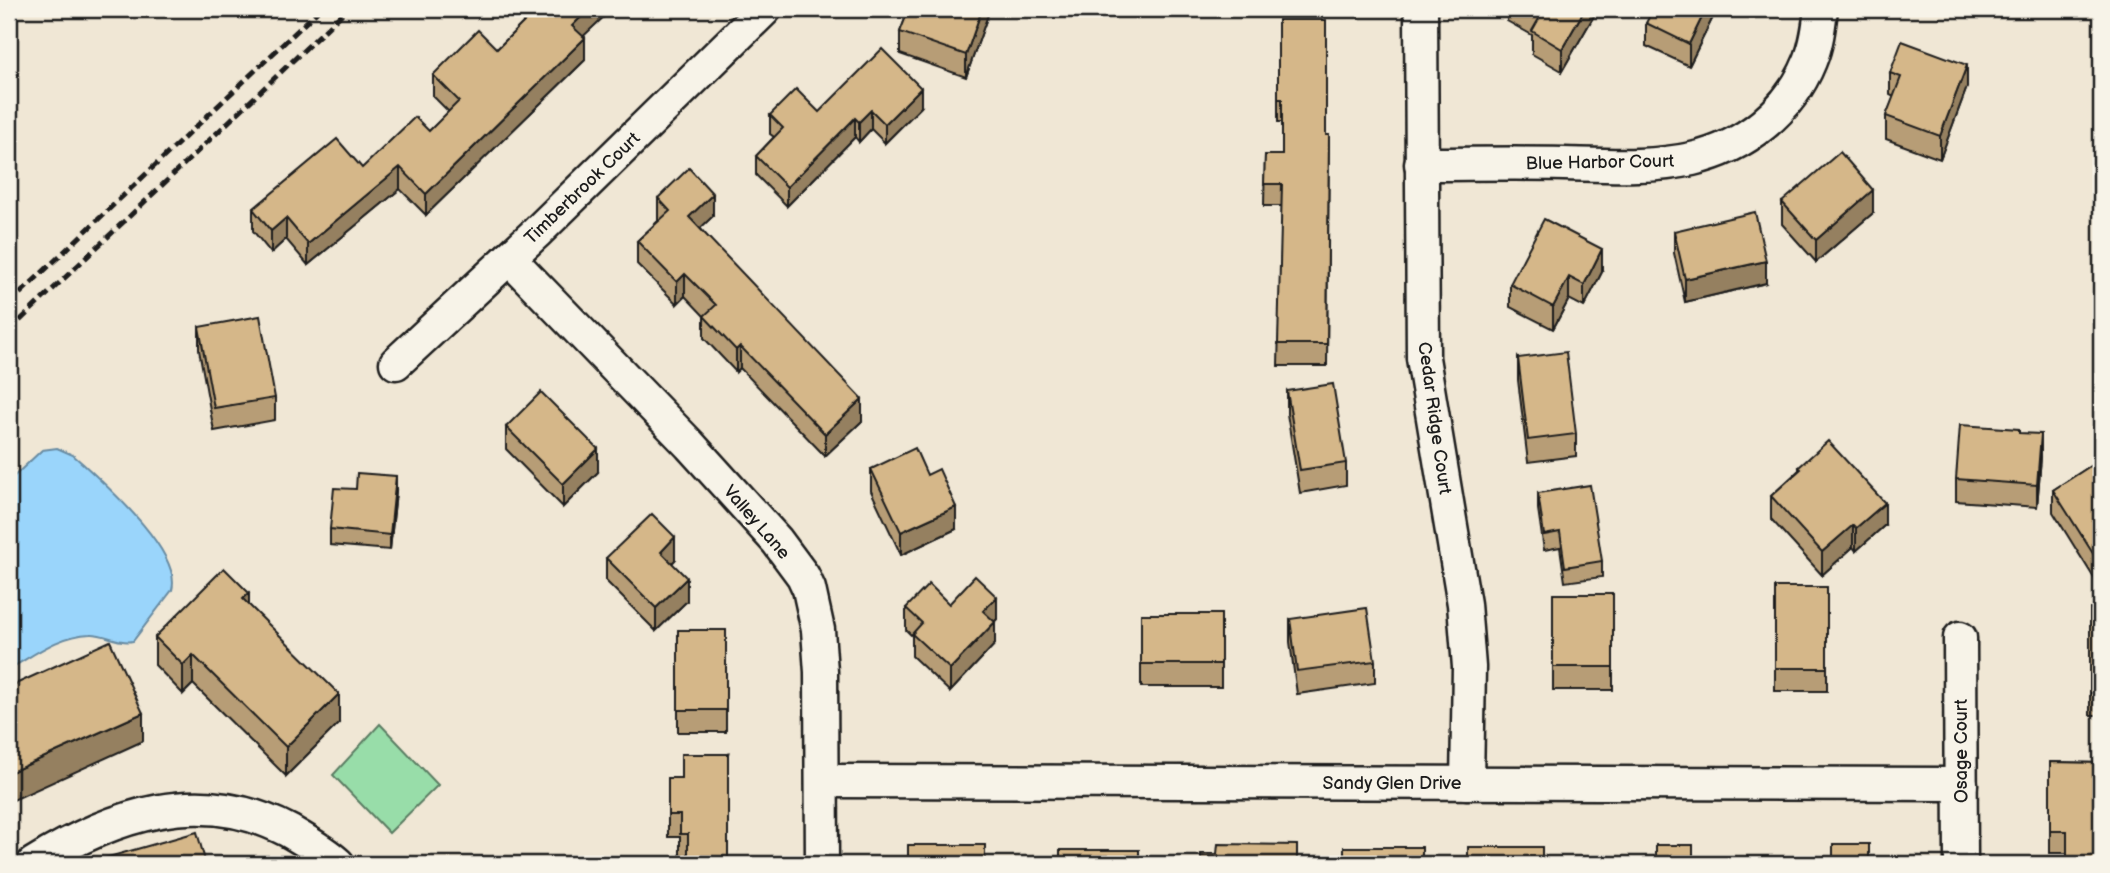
<svg xmlns="http://www.w3.org/2000/svg" width="2110" height="873" viewBox="0 0 2110 873" font-family="'Balsamiq Sans',sans-serif">
  <rect width="100%" height="100%" fill="#f0e7d5"/>
  <filter id="ink" filterUnits="userSpaceOnUse"><feTurbulence type="fractalNoise" baseFrequency=".0143" numOctaves="2"/><feDisplacementMap in="SourceGraphic" scale="14" xChannelSelector="R" yChannelSelector="G"/><feConvolveMatrix kernelMatrix="1 2 1 2 8 2 1 2 1" color-interpolation-filters="sRGB"/></filter>
  <g filter="url(#ink)">
    <path fill="#98dda9" stroke="#5a7c62" stroke-width="2" d="M 380,724 L 438,785 L 389,833 L 333,775 Z"/>
    <path fill="#9ad5fb" stroke="#688ba2" stroke-width="2" d="M 57,448 L 73,455 L 82,463 C 108,487 182,553 172,590 L 133,641 C 117,644 105,633 90,634 C 60,635 34,655 9,669 L 9,481 L 42,450 Z"/>
    <g fill="none" stroke-linecap="round" stroke-linejoin="round">
      <g stroke="#1c1c1c" stroke-width="37">
        <g id="minor">
          <path d="M 1421,9 L 1423,358 L 1464,604 L 1469,667 L 1467,783"/>
          <path d="M 1421,164 C 1469,164 1517,163 1564,164 C 1606,165 1651,168 1692,159 C 1745,147 1790,111 1810,61 C 1817,44 1819,26 1821,9"/>
          <path d="M 509,258 L 690,445 L 777,541 L 803,576 L 809,589 L 818,630 L 821,672 L 822,864"/>
          <path d="M 396,363 L 536,233 L 765,9"/>
          <path d="M 1960,638 L 1961,864"/>
          <path d="M 822,781 L 1961,784"/>
          <path d="M 33,864 C 112,815 201,784 289,831 C 306,841 324,851 338,864"/>
        </g>
      </g>
      <use href="#minor" stroke="#f7f3e8" stroke-width="32"/>
      <g stroke="#1c1c1c" stroke-width="5" stroke-dasharray="10 5" stroke-linecap="butt">
        <path d="M 9,304 L 320,9"/>
        <path d="M 9,331 L 347,9"/>
      </g>
    </g>
    <g fill="#b79d76" stroke="#1c1c1c" stroke-width="2">
      <path d="M 537,9 L 612,9 L 583,36 L 585,60 L 426,215 L 400,189 L 308,265 L 286,239 L 271,253 L 253,231 L 253,209 L 362,168 L 429,131 L 449,112 L 433,96 L 433,75 L 497,49 Z"/>
      <path d="M 909,9 L 990,9 L 966,77 L 900,54 L 900,32 Z"/>
      <path d="M 1507,9 L 1595,9 L 1595,14 L 1562,71 L 1532,54 L 1532,35 L 1507,21 Z"/>
      <path d="M 1717,9 L 1689,66 L 1646,46 L 1646,23 Z"/>
      <path d="M 1278,20 L 1326,135 L 1329,135 L 1327,366 L 1278,366 L 1282,206 L 1264,206 L 1265,155 L 1282,155 L 1282,122 L 1278,122 Z"/>
      <path d="M 1890,73 L 1967,87 L 1940,159 L 1886,139 L 1886,116 L 1894,97 L 1890,95 Z"/>
      <path d="M 921,107 L 885,143 L 871,129 L 859,142 L 855,137 L 787,206 L 756,175 L 756,156 L 774,137 L 770,134 L 770,115 Z"/>
      <path d="M 658,198 L 713,216 L 700,228 L 862,421 L 825,456 L 740,368 L 736,372 L 704,338 L 704,316 L 685,296 L 677,304 L 637,264 L 637,241 L 658,221 Z"/>
      <path d="M 1782,202 L 1873,213 L 1816,262 L 1782,224 Z"/>
      <path d="M 1674,231 L 1766,283 L 1685,302 L 1674,253 Z"/>
      <path d="M 1602,272 L 1584,307 L 1569,299 L 1553,329 L 1510,307 L 1510,284 Z"/>
      <path d="M 199,327 L 275,398 L 275,420 L 214,431 L 199,350 Z"/>
      <path d="M 1518,358 L 1576,434 L 1576,456 L 1528,462 L 1518,380 Z"/>
      <path d="M 1287,391 L 1346,463 L 1346,485 L 1300,493 L 1287,414 Z"/>
      <path d="M 506,427 L 598,472 L 563,507 L 506,449 Z"/>
      <path d="M 2041,457 L 2037,507 L 1956,501 L 1956,479 Z"/>
      <path d="M 2101,459 L 2099,586 L 2053,512 L 2053,490 Z"/>
      <path d="M 1799,467 L 1885,525 L 1856,551 L 1853,547 L 1822,575 L 1771,519 L 1771,496 L 1799,470 Z"/>
      <path d="M 871,469 L 927,475 L 956,529 L 901,555 L 871,491 Z"/>
      <path d="M 396,491 L 390,550 L 330,545 L 330,529 Z"/>
      <path d="M 1538,493 L 1602,561 L 1602,577 L 1565,582 L 1560,547 L 1544,550 L 1538,509 Z"/>
      <path d="M 606,558 L 675,560 L 672,563 L 687,601 L 656,631 L 606,581 Z"/>
      <rect x="1775" y="587" width="52" height="104"/>
      <rect x="1553" y="594" width="60" height="96"/>
      <path d="M 949,604 L 997,619 L 995,621 L 995,644 L 950,692 L 912,656 L 912,636 L 906,630 L 906,608 Z"/>
      <path d="M 249,605 L 339,723 L 286,776 L 193,684 L 183,694 L 155,665 L 155,637 Z"/>
      <rect x="2090" y="609" width="11" height="106"/>
      <rect x="1141" y="614" width="80" height="73"/>
      <path d="M 1290,619 L 1375,661 L 1375,683 L 1297,694 L 1290,642 Z"/>
      <rect x="678" y="630" width="48" height="102"/>
      <path d="M 728,754 L 688,857 L 680,857 L 680,837 L 668,837 L 668,778 L 681,778 Z"/>
      <path d="M 2050,762 L 2101,763 L 2067,853 L 2050,853 Z"/>
    </g>
    <g fill="#958060" stroke="#1c1c1c" stroke-width="2">
      <path d="M 589,9 L 612,9 L 572,47 L 572,26 Z"/>
      <path d="M 982,9 L 990,9 L 966,77 L 966,55 Z"/>
      <path d="M 1285,9 L 1311,9 L 1285,16 Z"/>
      <path d="M 1585,9 L 1595,9 L 1595,14 L 1562,71 L 1562,49 Z"/>
      <path d="M 1706,9 L 1717,9 L 1689,66 L 1689,44 Z"/>
      <path d="M 585,38 L 585,60 L 426,215 L 426,194 Z"/>
      <path d="M 1967,65 L 1967,87 L 1940,159 L 1940,136 Z"/>
      <path d="M 921,88 L 921,107 L 885,143 L 885,124 Z"/>
      <path d="M 871,110 L 871,129 L 859,142 L 859,122 Z"/>
      <path d="M 855,118 L 855,137 L 787,206 L 787,187 Z"/>
      <path d="M 400,167 L 400,189 L 308,265 L 308,244 Z"/>
      <path d="M 1873,190 L 1873,213 L 1816,262 L 1816,240 Z"/>
      <path d="M 713,194 L 713,216 L 689,239 L 689,217 Z"/>
      <path d="M 286,218 L 286,239 L 271,253 L 271,231 Z"/>
      <path d="M 1602,249 L 1602,272 L 1584,307 L 1584,285 Z"/>
      <path d="M 1766,261 L 1766,283 L 1685,302 L 1685,279 Z"/>
      <path d="M 685,274 L 685,296 L 677,304 L 677,282 Z"/>
      <path d="M 1569,277 L 1569,299 L 1553,329 L 1553,307 Z"/>
      <path d="M 740,346 L 740,368 L 736,372 L 736,350 Z"/>
      <path d="M 862,399 L 862,421 L 825,456 L 825,434 Z"/>
      <path d="M 2041,434 L 2041,457 L 2037,507 L 2037,485 Z"/>
      <path d="M 598,449 L 598,472 L 563,507 L 563,484 Z"/>
      <path d="M 396,476 L 396,491 L 390,550 L 390,535 Z"/>
      <path d="M 1885,503 L 1885,525 L 1856,551 L 1856,528 Z"/>
      <path d="M 956,507 L 956,529 L 901,555 L 901,532 Z"/>
      <path d="M 1853,525 L 1853,547 L 1822,575 L 1822,552 Z"/>
      <path d="M 675,537 L 675,560 L 661,574 L 661,552 Z"/>
      <path d="M 2101,562 L 2101,585 L 2099,586 L 2099,563 Z"/>
      <path d="M 687,578 L 687,601 L 656,631 L 656,608 Z"/>
      <path d="M 249,593 L 249,621 L 243,599 Z"/>
      <path d="M 997,597 L 997,619 L 983,633 L 983,611 Z"/>
      <path d="M 995,622 L 995,644 L 950,692 L 950,669 Z"/>
      <path d="M 193,655 L 193,684 L 183,694 L 183,665 Z"/>
      <path d="M 339,694 L 339,723 L 286,776 L 286,747 Z"/>
      <path d="M 143,713 L 143,741 L 9,802 L 9,773 Z"/>
    </g>
    <g fill="#d5b789" stroke="#1c1c1c" stroke-width="2">
      <path d="M 537,9 L 589,9 L 572,26 L 585,38 L 426,194 L 400,167 L 308,244 L 286,218 L 271,231 L 253,209 L 337,139 L 362,168 L 415,117 L 429,131 L 459,101 L 433,75 L 478,30 L 497,49 Z"/>
      <path d="M 909,9 L 982,9 L 966,55 L 900,32 Z"/>
      <path d="M 1525,9 L 1585,9 L 1562,49 L 1532,31 L 1540,17 Z"/>
      <path d="M 1653,9 L 1706,9 L 1689,44 L 1646,23 Z"/>
      <path d="M 1278,20 L 1326,20 L 1326,135 L 1329,135 L 1327,344 L 1278,344 L 1282,184 L 1264,184 L 1265,155 L 1282,155 L 1282,99 L 1278,99 Z"/>
      <path d="M 1902,41 L 1967,65 L 1940,136 L 1886,116 L 1901,77 L 1890,73 Z"/>
      <path d="M 882,49 L 921,88 L 885,124 L 871,110 L 859,122 L 855,118 L 787,187 L 756,156 L 783,128 L 770,115 L 796,89 L 819,112 Z"/>
      <path d="M 1840,152 L 1873,190 L 1816,240 L 1782,202 Z"/>
      <path d="M 689,168 L 713,194 L 689,217 L 862,399 L 825,434 L 740,346 L 736,350 L 704,316 L 716,305 L 685,274 L 677,282 L 637,241 L 670,211 L 658,198 Z"/>
      <path d="M 1755,212 L 1766,261 L 1685,279 L 1674,231 Z"/>
      <path d="M 1544,219 L 1602,249 L 1584,285 L 1569,277 L 1553,307 L 1510,284 Z"/>
      <path d="M 260,316 L 275,398 L 214,408 L 199,327 Z"/>
      <path d="M 1566,352 L 1576,434 L 1528,440 L 1518,358 Z"/>
      <path d="M 1333,384 L 1346,463 L 1300,470 L 1287,391 Z"/>
      <path d="M 541,392 L 598,449 L 563,484 L 506,427 Z"/>
      <path d="M 1960,425 L 2019,429 L 2019,433 L 2041,434 L 2037,485 L 1956,479 Z"/>
      <path d="M 1828,441 L 1885,503 L 1856,528 L 1853,525 L 1822,552 L 1771,496 L 1801,469 L 1799,467 Z"/>
      <path d="M 915,448 L 927,475 L 939,469 L 956,507 L 901,532 L 871,469 Z"/>
      <path d="M 2101,459 L 2101,562 L 2099,563 L 2053,490 Z"/>
      <path d="M 357,473 L 396,476 L 390,535 L 330,529 L 334,488 L 356,489 Z"/>
      <path d="M 1590,485 L 1602,561 L 1565,567 L 1560,532 L 1544,535 L 1538,493 Z"/>
      <path d="M 652,514 L 675,537 L 661,552 L 687,578 L 656,608 L 606,558 Z"/>
      <path d="M 224,568 L 249,593 L 243,599 L 339,694 L 286,747 L 193,655 L 183,665 L 155,637 Z"/>
      <path d="M 975,576 L 997,597 L 983,611 L 995,622 L 950,669 L 912,634 L 922,623 L 906,608 L 929,584 L 949,604 Z"/>
      <rect x="1775" y="587" width="52" height="81"/>
      <rect x="1553" y="594" width="60" height="73"/>
      <path d="M 1367,608 L 1375,661 L 1297,671 L 1290,619 Z"/>
      <rect x="2090" y="609" width="11" height="84"/>
      <rect x="1141" y="614" width="80" height="50"/>
      <rect x="678" y="630" width="48" height="80"/>
      <path d="M 110,641 L 143,713 L 9,773 L 9,687 Z"/>
      <path d="M 681,754 L 728,754 L 728,864 L 688,864 L 688,834 L 680,834 L 680,815 L 668,815 L 668,778 L 681,778 Z"/>
      <path d="M 2050,762 L 2101,763 L 2101,864 L 2067,864 L 2067,831 L 2050,831 Z"/>
      <path d="M 197,832 L 206,864 L 84,864 Z"/>
      <path d="M 1218,844 L 1297,845 L 1297,864 L 1201,864 L 1201,854 L 1217,854 Z"/>
      <path d="M 1833,844 L 1869,844 L 1869,864 L 1772,864 L 1772,862 L 1833,863 Z"/>
      <rect x="908" y="845" width="77" height="19"/>
      <path d="M 1656,845 L 1693,845 L 1693,864 L 1615,864 L 1656,864 Z"/>
      <rect x="1344" y="847" width="78" height="17"/>
      <rect x="1468" y="847" width="74" height="17"/>
      <rect x="1060" y="850" width="79" height="14"/>
    </g>
  </g>
  <g text-anchor="middle" stroke-width="5" stroke-linejoin="round" paint-order="stroke">
    <g font-size="18" fill="#1c1c1c" stroke="#f7f3e8">
      <text transform="translate(1600 162) rotate(-1)" y="6">Blue Harbor Court</text>
      <text transform="translate(582 188) rotate(-44)" y="6">Timberbrook Court</text>
      <text transform="translate(1435 418) rotate(82)" y="6">Cedar Ridge Court</text>
      <text transform="translate(757 522) rotate(49)" y="6">Valley Lane</text>
      <text transform="translate(1961 751) rotate(-90)" y="6">Osage Court</text>
      <text x="1392" y="789">Sandy Glen Drive</text>
    </g>
  </g>
  <rect width="2110" height="873" fill="none" stroke="#f7f3e8" stroke-width="35"/>
  <rect x="18" y="18" width="2075" height="838" fill="none" stroke="#1c1c1c" stroke-width="2.5" filter="url(#ink)"/>
</svg>
